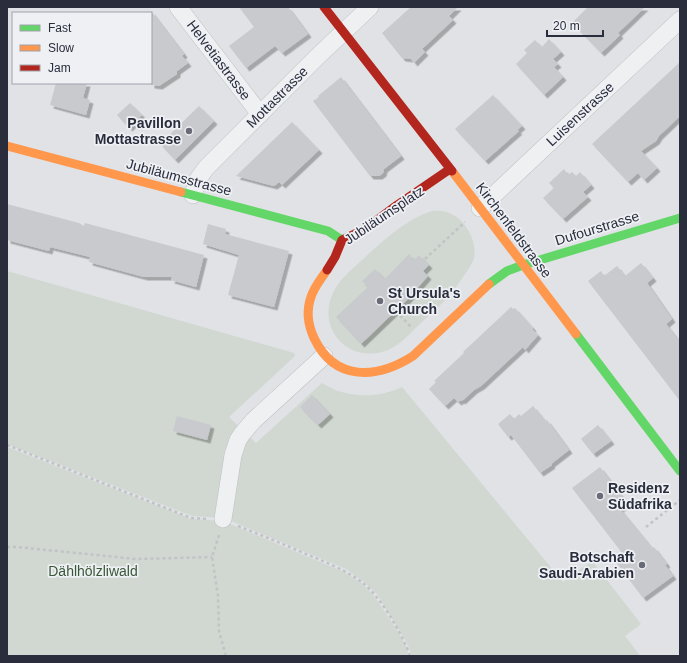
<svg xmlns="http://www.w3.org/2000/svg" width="687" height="663" viewBox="0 0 687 663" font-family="Helvetica,sans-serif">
  <defs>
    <filter id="shadow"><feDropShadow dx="3.5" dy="3.5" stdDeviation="0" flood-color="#0004"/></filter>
  </defs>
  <rect width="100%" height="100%" fill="#e0e2e5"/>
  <g fill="#d0d8d1">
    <path d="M 432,211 C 446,210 455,214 464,224 C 472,235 476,245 474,258 C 473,265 451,294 445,300 C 439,307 431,313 425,319 C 414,329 402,344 388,350 C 350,365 316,330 333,293 C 339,280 350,271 361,261 C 382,242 404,220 432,211 Z"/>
    <path d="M 7,271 L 294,353 L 295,356 L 229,417 L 256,443 L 322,383 C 326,385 331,388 335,390 C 357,398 381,397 402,387 L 563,582 L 592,561 L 641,624 L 625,636 L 640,656 L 412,656 L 407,643 L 377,594 L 364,582 L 346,569 L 224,518 L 192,516 L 7,444 Z"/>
    <path d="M 7,447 L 191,519 L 223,521 L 344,572 L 363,584 L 374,596 L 397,630 L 405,644 L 409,656 L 7,656 Z"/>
  </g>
  <g fill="#c8cacd" filter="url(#shadow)">
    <path d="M 239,7 L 288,7 L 308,34 L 282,53 L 275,46 L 246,68 L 229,46 L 254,27 Z"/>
    <path d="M 411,7 L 458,7 L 449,16 L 453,20 L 422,49 L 425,52 L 414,63 L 411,59 L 402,58 L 382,33 Z"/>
    <path d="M 588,7 L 645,7 L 618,33 L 620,35 L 601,53 L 572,23 Z"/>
    <path d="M 151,11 L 184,54 L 182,56 L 188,63 L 177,71 L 177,74 L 159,86 L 151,85 Z"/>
    <path d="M 549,39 L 561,52 L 553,59 L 558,64 L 554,67 L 563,77 L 544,95 L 516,64 L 527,53 L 524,50 L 535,40 L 542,47 Z"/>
    <path d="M 680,62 L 680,116 L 659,136 L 656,141 L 641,151 L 657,168 L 644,180 L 638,173 L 628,182 L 592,144 Z"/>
    <path d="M 341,77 L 401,156 L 384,169 L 383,173 L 379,176 L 370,176 L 313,101 L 319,97 L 318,96 Z"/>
    <path d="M 56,83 L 87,83 L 83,98 L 90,100 L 86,115 L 50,105 Z"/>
    <path d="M 493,95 L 522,126 L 517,130 L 519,131 L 485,161 L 455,129 Z"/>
    <path d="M 130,103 L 142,115 L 129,128 L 117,115 Z"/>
    <path d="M 199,106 L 214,121 L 175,160 L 160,144 Z"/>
    <path d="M 292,122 L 319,150 L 282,185 L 279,182 L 274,186 L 236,176 Z"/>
    <path d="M 564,169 L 568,175 L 572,172 L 576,176 L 580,172 L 591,185 L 583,192 L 588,197 L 563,219 L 543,198 L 554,188 L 549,183 Z"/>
    <path d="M 7,204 L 79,223 L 84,226 L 85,223 L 204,255 L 196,287 L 171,280 L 172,277 L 144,277 L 89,262 L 90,257 L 50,247 L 49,251 L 7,240 Z"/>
    <path d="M 208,224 L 226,229 L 225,234 L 289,251 L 274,307 L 228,295 L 239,255 L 203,244 Z"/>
    <path d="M 409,254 L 414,260 L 419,255 L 429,265 L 423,271 L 428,276 L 408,299 L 361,344 L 336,317 L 368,287 L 362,281 L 375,269 L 385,279 Z"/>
    <path d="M 641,263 L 653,278 L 647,283 L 672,319 L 666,324 L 680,342 L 680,401 L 588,281 L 601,271 L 604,276 L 617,266 L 625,276 Z"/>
    <path d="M 511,307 L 513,309 L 515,308 L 533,328 L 532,329 L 538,335 L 525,350 L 523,347 L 481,386 L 474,390 L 462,401 L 461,400 L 458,402 L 454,398 L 445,406 L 429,389 L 436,382 L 434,381 L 464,353 L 463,352 Z"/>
    <path d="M 312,395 L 330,414 L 318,425 L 300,407 Z"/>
    <path d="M 533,406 L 545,421 L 547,420 L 569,450 L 551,464 L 552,465 L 540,473 L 511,435 L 508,437 L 498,424 L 510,414 L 514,419 L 519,414 L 521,416 Z"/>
    <path d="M 177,416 L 211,425 L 207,440 L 173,431 Z"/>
    <path d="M 598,425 L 611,441 L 593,454 L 581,439 Z"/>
    <path d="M 600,467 L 627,503 L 620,509 L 652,548 L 654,547 L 667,564 L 665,565 L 673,576 L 643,598 L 615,561 L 623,554 L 572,488 Z"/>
  </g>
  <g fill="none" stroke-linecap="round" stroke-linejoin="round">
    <g stroke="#bec0c3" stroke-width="18">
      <g id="street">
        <path d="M 178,7 L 260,114"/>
        <path d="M 193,195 L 198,179 L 206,168 L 317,57 L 370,7"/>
        <path d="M 480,208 L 680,20"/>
        <path d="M 223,519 L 233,455 L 238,440 L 242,434 L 253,421 L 324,356"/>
      </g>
    </g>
    <g stroke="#c2c3c7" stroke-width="2.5" stroke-dasharray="3 3" stroke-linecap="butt">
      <path d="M 425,259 L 465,222"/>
      <path d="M 396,311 L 412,328"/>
      <path d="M 7,445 L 191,518 L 206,519"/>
      <path d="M 238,526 C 261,535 283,544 306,554 C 325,562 346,570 363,583 C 380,596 403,635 410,656"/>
      <path d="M 646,527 L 680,500"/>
      <path d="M 219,535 L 212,557 L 218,596 L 219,631 L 226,656"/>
      <path d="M 7,547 L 17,547 L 136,559 L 212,557"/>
    </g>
    <use href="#street" stroke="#eff0f2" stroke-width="17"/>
    <g stroke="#63d668" stroke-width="9">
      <path d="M 181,192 L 328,231 L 342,240"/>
      <path d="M 489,284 L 507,271 L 523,265 L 680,218"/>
      <path d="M 576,334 L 680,471"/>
    </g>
    <g stroke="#ff974d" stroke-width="9">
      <path d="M 7,146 L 181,192"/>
      <path d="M 452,171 L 576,334"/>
      <path d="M 327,270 C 321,279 314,287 311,297 C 306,311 308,325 314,338 C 335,382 377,379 413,356 L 489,284"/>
    </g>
    <g stroke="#b3261e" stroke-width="9">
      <path d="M 324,7 L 452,171"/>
      <path d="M 327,270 L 335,257 L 342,240 L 365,229 L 393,208 L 450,169"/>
    </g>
  </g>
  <g fill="#696c77" stroke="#eef0f4" stroke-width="1.5">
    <circle cx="189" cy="131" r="4"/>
    <circle cx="380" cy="301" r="4"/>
    <circle cx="600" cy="496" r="4"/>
    <circle cx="642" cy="565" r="4"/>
  </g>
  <g text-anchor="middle" stroke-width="3.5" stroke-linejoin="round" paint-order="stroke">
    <g font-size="14" fill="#292d3c" stroke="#eef0f4">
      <text transform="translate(219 60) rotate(53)" y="5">Helvetiastrasse</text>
      <text transform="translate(277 97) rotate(-45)" y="5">Mottastrasse</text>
      <text transform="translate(580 114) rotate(-43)" y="5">Luisenstrasse</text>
      <text transform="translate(179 177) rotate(15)" y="5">Jubiläumsstrasse</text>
      <text transform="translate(384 215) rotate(-34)" y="5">Jubiläumsplatz</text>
      <text transform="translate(597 228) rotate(-17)" y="5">Dufourstrasse</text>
      <text transform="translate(514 230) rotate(53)" y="5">Kirchenfeldstrasse</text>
    </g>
    <g font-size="14" font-weight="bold" fill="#292d3c" stroke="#eef0f4" text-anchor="end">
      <text x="181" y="128">Pavillon<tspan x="181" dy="16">Mottastrasse</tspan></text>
      <text x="388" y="298" text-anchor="start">St Ursula's<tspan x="388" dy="16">Church</tspan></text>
      <text x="608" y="493" text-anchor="start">Residenz<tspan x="608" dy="16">Südafrika</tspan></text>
      <text x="634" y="562">Botschaft<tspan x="634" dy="16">Saudi-Arabien</tspan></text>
    </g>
    <g font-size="14" fill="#395737" stroke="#eef0f4">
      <text x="93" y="576">Dählhölzliwald</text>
    </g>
  </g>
  <rect width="687" height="663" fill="none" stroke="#292d3c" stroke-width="16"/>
  <rect x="12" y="12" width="140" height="72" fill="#eef0f4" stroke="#9fa2aa"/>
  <rect x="20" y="25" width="20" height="6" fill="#63d668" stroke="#9fa2aa"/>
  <text x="48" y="32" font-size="12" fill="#292d3c">Fast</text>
  <rect x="20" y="45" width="20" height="6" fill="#ff974d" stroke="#9fa2aa"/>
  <text x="48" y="52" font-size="12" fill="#292d3c">Slow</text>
  <rect x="20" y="65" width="20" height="6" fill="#b3261e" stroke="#9fa2aa"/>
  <text x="48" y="72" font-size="12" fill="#292d3c">Jam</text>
  <path d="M547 30v6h56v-6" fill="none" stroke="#292d3c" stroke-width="2"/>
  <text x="553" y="30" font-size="12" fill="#292d3c" stroke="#eef0f4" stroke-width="3" paint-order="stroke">20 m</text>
</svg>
